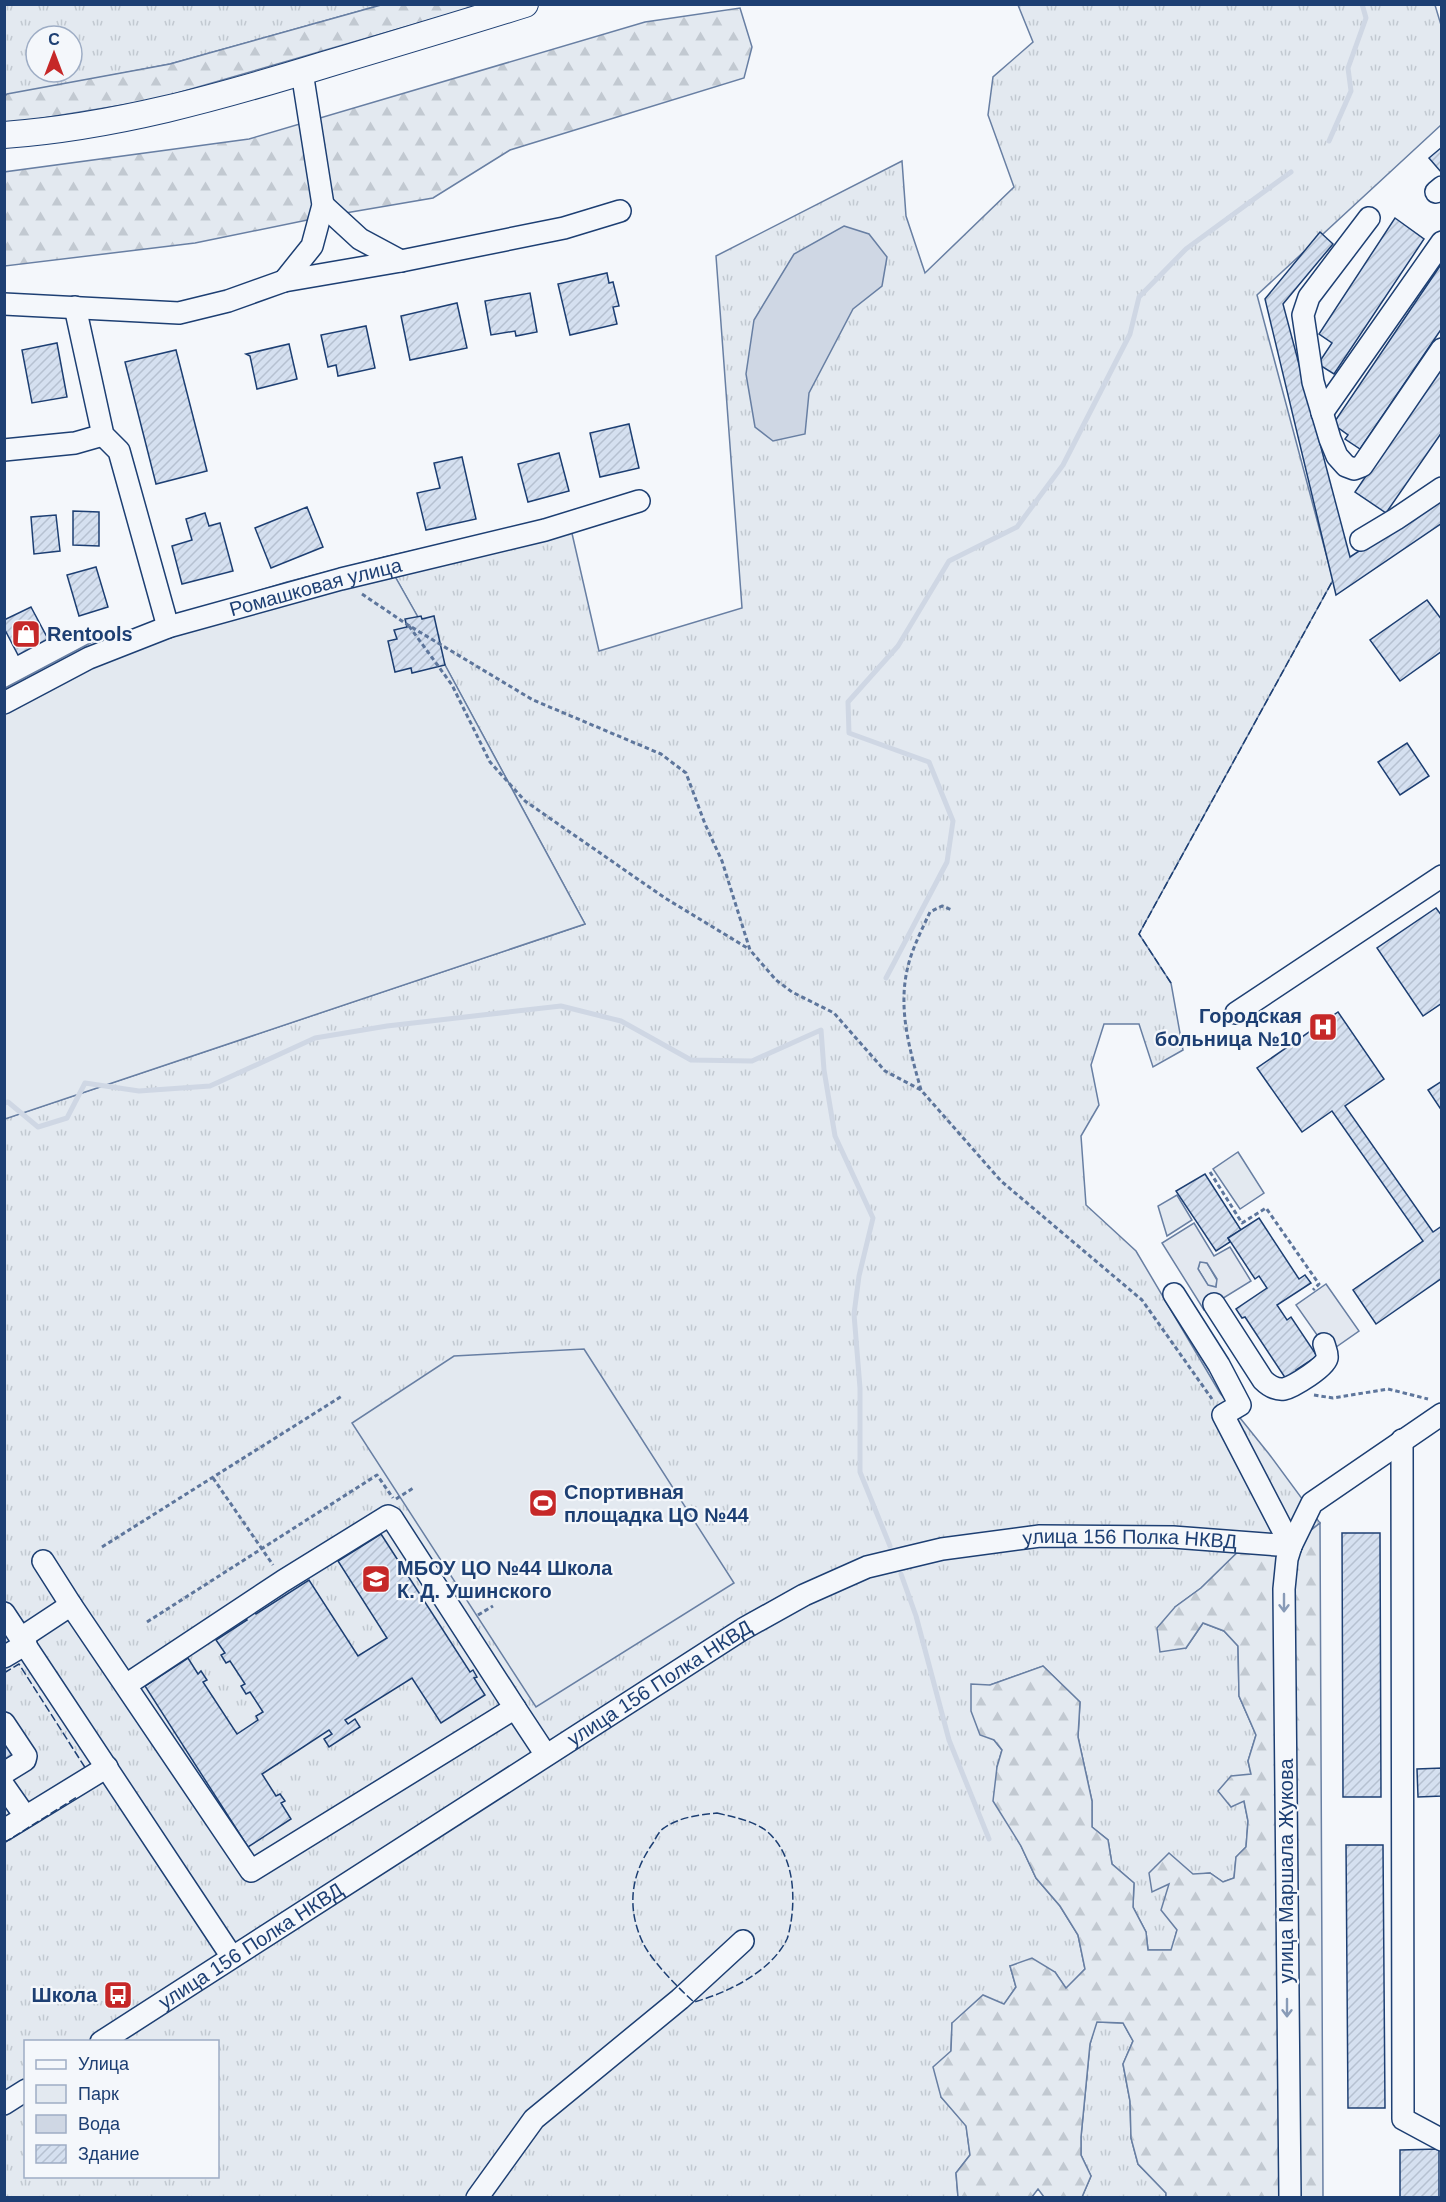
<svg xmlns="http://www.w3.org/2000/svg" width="1446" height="2202" viewBox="0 0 1446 2202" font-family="Arial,sans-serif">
  <defs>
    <pattern id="grass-tufts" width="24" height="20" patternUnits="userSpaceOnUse" patternTransform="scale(1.5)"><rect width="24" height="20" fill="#e3e9f0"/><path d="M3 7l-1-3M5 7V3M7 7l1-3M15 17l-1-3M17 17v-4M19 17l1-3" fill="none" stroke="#c2c9d1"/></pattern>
    <pattern id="forest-firs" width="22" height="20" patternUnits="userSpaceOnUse" patternTransform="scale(1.5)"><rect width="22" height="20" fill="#e3e9f0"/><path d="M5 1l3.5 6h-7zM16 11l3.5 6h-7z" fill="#c2c9d1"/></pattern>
    <pattern id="building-hatch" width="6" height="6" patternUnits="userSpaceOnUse" patternTransform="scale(1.5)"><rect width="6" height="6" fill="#d5e0f0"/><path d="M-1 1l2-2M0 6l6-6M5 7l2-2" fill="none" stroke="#b6c1d1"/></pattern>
  </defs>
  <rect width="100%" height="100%" fill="#f4f7fb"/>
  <g fill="url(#grass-tufts)" stroke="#687fa3" stroke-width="1.5" fill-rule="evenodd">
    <path d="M 5,5 L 381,5 L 170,64 L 5,96 ZM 36,36 L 72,36 L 72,72 L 36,72 Z"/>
    <path d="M 1018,5 L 1435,5 L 1441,25 L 1441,125 L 1257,295 L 1333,580 L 1139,934 L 1171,983 L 1183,1050 L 1153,1067 L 1139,1024 L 1104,1024 L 1091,1065 L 1099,1105 L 1081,1136 L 1086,1205 L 1136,1251 L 1220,1393 L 1269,1454 L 1320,1523 L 1291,1546 L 1248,1542 L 1201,1588 L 1175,1607 L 1186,1648 L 1203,1623 L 1224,1631 L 1238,1646 L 1239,1696 L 1256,1735 L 1248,1761 L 1251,1774 L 1244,1801 L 1248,1821 L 1246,1847 L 1236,1857 L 1234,1878 L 1223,1882 L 1210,1873 L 1193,1875 L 1169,1883 L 1177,1930 L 1172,1950 L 1148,1950 L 1146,1932 L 1133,1907 L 1134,1883 L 1112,1864 L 1108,1840 L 1092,1827 L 1092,1801 L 1078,1737 L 1080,1702 L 1043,1666 L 990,1685 L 994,1740 L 1002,1750 L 997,1767 L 1021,1846 L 1036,1878 L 1060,1906 L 1078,1935 L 1085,1969 L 1066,1989 L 1055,1972 L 1010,1966 L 1016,1987 L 1004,2005 L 952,2023 L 951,2051 L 941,2097 L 966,2125 L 970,2155 L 956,2173 L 958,2197 L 5,2197 L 4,1119 L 585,924 L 445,665 L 384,557 L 568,516 L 599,651 L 742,608 L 716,256 L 902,161 L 906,216 L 925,273 L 1014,187 L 988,115 L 993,77 L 1033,42 ZM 26,2042 L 218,2042 L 218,2176 L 26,2176 Z"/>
    <path d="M 1096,2022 L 1123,2023 L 1133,2041 L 1123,2064 L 1130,2101 L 1131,2138 L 1138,2164 L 1166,2193 L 1166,2197 L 1082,2197 L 1091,2176 L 1081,2155 L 1081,2137 L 1090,2044 Z"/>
  </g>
  <g fill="url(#forest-firs)" stroke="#687fa3" stroke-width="1.5">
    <path d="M 381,5 L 481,5 L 153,100 L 13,123 L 5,122 L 5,96 L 7,94 L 170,64 Z"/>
    <path d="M 740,8 L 752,47 L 744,78 L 510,150 L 433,198 L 322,217 L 195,243 L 5,266 L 4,172 L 249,139 L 645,22 Z"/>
    <path d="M 1320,1523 L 1323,2197 L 1166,2197 L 1166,2193 L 1138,2164 L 1131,2138 L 1130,2101 L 1123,2064 L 1133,2041 L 1123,2023 L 1097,2022 L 1090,2044 L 1081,2137 L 1081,2155 L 1091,2176 L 1082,2197 L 1044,2197 L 1038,2189 L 1032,2197 L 958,2197 L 956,2173 L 970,2155 L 966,2126 L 941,2097 L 933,2067 L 951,2051 L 952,2023 L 983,1995 L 1004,2004 L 1016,1987 L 1010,1966 L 1032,1958 L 1055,1972 L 1066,1988 L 1085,1969 L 1078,1935 L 1060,1906 L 1036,1878 L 1021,1846 L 993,1801 L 997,1767 L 1002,1750 L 994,1740 L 980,1735 L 971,1711 L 971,1684 L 990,1685 L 1043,1666 L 1080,1702 L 1078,1737 L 1092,1801 L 1092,1827 L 1108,1840 L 1112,1864 L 1134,1883 L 1133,1907 L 1146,1932 L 1148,1950 L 1171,1950 L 1177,1930 L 1161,1910 L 1169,1884 L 1152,1892 L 1149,1873 L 1169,1853 L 1193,1874 L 1210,1873 L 1223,1882 L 1234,1878 L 1236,1857 L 1246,1847 L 1248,1821 L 1244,1801 L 1231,1807 L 1218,1791 L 1231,1776 L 1251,1774 L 1248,1761 L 1256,1735 L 1239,1696 L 1238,1646 L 1224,1631 L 1203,1623 L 1186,1648 L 1160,1652 L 1157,1628 L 1175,1607 L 1201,1588 L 1248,1542 L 1291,1546 Z"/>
  </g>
  <g fill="#e3e9f0" stroke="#687fa3" stroke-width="1.5">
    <path d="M 384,557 L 445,665 L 585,924 L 5,1119 L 5,688 L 94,641 L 287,582 Z"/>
    <path d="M 1238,1152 L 1264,1193 L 1240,1209 L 1213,1169 Z"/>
    <path d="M 1177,1195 L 1192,1220 L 1167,1236 L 1158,1206 Z"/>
    <path d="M 1200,1261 L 1207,1263 L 1217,1280 L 1216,1287 L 1208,1286 L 1198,1269 Z"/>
    <path d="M 584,1349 L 734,1583 L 536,1707 L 352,1423 L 454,1356 Z"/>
  </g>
  <g fill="#e3e8f0" stroke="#687fa3" stroke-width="1.5" fill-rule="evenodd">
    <path d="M 1194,1223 L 1214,1256 L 1230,1247 L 1251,1281 L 1204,1310 L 1162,1243 ZM 1200,1262 L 1207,1263 L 1217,1279 L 1216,1287 L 1208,1285 L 1198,1269 Z"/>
    <path d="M 1326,1284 L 1359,1331 L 1329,1352 L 1296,1305 Z"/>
  </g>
  <path fill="#cfd7e4" stroke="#687fa3" stroke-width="1.5" d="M 844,226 L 869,234 L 887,257 L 882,286 L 853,309 L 809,393 L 805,434 L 773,441 L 755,427 L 746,374 L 754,320 L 794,254 Z"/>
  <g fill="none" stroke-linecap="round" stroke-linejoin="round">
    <g stroke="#cfd7e4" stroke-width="5">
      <path d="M 1329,141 L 1351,91 L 1348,68 L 1366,18 L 1362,4"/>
      <path d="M 886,978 L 947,862 L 953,821 L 929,762 L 849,733 L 848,702 L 898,646 L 949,561 L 1017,527 L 1063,465 L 1130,334 L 1139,297 L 1186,249 L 1291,172"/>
      <path d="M 4,1103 L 8,1102 L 38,1127 L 67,1118 L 85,1083 L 139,1091 L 210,1086 L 315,1038 L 387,1026 L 561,1006 L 621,1021 L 691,1060 L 752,1061 L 821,1030 L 824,1070 L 835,1136 L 873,1218 L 859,1276 L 854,1314 L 860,1388 L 860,1472 L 890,1546"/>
      <path d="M 901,1574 L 916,1616 L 949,1740 L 989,1839"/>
    </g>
  </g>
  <g fill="url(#building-hatch)" stroke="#1d3f73" stroke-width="1.5">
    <path d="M 1442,147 L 1442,171 L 1441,172 L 1429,158 Z"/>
    <path d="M 1395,218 L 1424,239 L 1334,374 L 1318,364 L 1332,343 L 1319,334 Z"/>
    <path d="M 1320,232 L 1333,244 L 1283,304 L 1350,557 L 1442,497 L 1442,523 L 1336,595 L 1265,299 Z"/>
    <path d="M 1442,263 L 1442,328 L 1360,449 L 1345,439 L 1348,435 L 1333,424 Z"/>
    <path d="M 607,273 L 609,283 L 613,282 L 619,306 L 613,307 L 617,324 L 570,335 L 558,284 Z"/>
    <path d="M 530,293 L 537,332 L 516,336 L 515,331 L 491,335 L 485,301 Z"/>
    <path d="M 457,303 L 467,348 L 410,360 L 401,316 Z"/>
    <path d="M 366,326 L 375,368 L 338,376 L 336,365 L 328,367 L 321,335 Z"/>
    <path d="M 57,343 L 67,397 L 32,403 L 22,350 Z"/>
    <path d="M 289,344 L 297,379 L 257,389 L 250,356 L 246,354 Z"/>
    <path d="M 176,350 L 207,471 L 156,484 L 125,362 Z"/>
    <path d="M 1442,365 L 1442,432 L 1386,513 L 1355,492 Z"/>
    <path d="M 629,424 L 639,468 L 600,477 L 590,433 Z"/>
    <path d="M 559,453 L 569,491 L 528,502 L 518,464 Z"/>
    <path d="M 462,457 L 476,519 L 426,530 L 417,493 L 440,488 L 434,463 Z"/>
    <path d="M 307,507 L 323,547 L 271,568 L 255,528 Z"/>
    <path d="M 73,511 L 99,512 L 99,546 L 73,545 Z"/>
    <path d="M 205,513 L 209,526 L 220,523 L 233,571 L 182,584 L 172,546 L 192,540 L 186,519 Z"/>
    <path d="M 56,515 L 60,551 L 34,554 L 31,517 Z"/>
    <path d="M 96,567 L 108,607 L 79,616 L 67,575 Z"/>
    <path d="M 1427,600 L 1442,620 L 1442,651 L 1400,681 L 1370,640 Z"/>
    <path d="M 31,607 L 48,639 L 18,655 L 4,628 L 4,620 Z"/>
    <path d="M 421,616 L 422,619 L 434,616 L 445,665 L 412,673 L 411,668 L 395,672 L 388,641 L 397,639 L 394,630 L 407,627 L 405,619 Z"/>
    <path d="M 1407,743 L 1429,776 L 1400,795 L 1378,762 Z"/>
    <path d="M 1436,908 L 1442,916 L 1442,1003 L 1423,1016 L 1377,948 Z"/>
    <path d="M 1338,1012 L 1384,1079 L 1345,1106 L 1433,1232 L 1442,1226 L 1442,1278 L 1376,1324 L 1353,1290 L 1423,1241 L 1332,1111 L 1302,1132 L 1257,1068 Z"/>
    <path d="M 1442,1081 L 1442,1111 L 1428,1090 Z"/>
    <path d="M 1205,1174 L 1241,1230 L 1228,1238 L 1230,1242 L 1216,1251 L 1176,1191 Z"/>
    <path d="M 1259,1218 L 1299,1279 L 1305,1275 L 1311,1283 L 1277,1305 L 1287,1320 L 1291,1317 L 1317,1356 L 1296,1370 L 1297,1372 L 1286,1379 L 1245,1317 L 1242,1318 L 1236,1309 L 1267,1288 L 1259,1276 L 1255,1279 L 1228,1238 Z"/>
    <path d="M 1342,1533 L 1380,1533 L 1381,1797 L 1343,1797 Z"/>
    <path d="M 381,1534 L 470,1672 L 473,1670 L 477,1677 L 474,1678 L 485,1695 L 441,1723 L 412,1678 L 345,1720 L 348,1724 L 355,1719 L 360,1727 L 329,1747 L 324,1739 L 332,1734 L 329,1730 L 262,1774 L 276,1796 L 280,1794 L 285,1801 L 281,1803 L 291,1819 L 248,1847 L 145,1686 L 188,1658 L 198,1674 L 201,1671 L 207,1680 L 203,1682 L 237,1734 L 258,1720 L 256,1716 L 263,1712 L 250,1692 L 246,1694 L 241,1686 L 245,1684 L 230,1661 L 226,1663 L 221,1655 L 225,1653 L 216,1640 L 247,1620 L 245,1617 L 254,1611 L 256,1614 L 309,1580 L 358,1656 L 387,1638 L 338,1561 Z"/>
    <path d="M 4,1735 L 18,1755 L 4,1764 Z"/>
    <path d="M 1442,1768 L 1442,1796 L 1418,1797 L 1417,1769 Z"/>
    <path d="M 1346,1845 L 1383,1845 L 1385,2108 L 1348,2108 Z"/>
    <path d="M 1439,2149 L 1439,2198 L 1400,2198 L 1400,2150 Z"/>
  </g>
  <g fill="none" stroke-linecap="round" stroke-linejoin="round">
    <g stroke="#1d3f73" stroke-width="24">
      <g id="minor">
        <path d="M 1436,192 L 1442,187"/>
        <path d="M 323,205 L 360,239 L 401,261"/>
        <path d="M 1369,218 L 1309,297 L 1303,315 L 1313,382 L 1330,439 L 1337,456 L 1346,466 L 1354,469 L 1362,466 L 1442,349"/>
        <path d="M 284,281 L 312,246 L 323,205 L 302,72"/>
        <path d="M 4,304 L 179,313 L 228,301 L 284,281 L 401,261 L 564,228 L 620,211"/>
        <path d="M 75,307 L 103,435 L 119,451 L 168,627"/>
        <path d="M 1322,413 L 1442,242"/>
        <path d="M 4,450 L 75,443 L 103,435"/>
        <path d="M 1361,540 L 1396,519 L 1442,488"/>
        <path id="s1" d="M 4,703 L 89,658 L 168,627 L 341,579 L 545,530 L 639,501"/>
        <path d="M 1236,1013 L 1442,876"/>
        <path d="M 1174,1294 L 1219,1365 L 1240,1405 L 1223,1415 L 1291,1546"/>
        <path d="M 1214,1304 L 1263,1380 C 1269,1386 1275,1390 1284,1389 C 1293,1387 1327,1366 1327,1358 C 1328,1354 1325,1348 1324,1344"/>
        <path d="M 1402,1440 L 1403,2119 L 1442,2140"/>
        <path d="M 43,1561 L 71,1605"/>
        <path d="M 4,1613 L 232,1957"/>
        <path d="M 21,1638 L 71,1605 L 251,1871 L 515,1708 L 546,1755"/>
        <path d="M 4,1657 L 26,1644"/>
        <path d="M 126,1685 L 283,1581 L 388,1516 L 392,1518 L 515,1708"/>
        <path d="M 4,1723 L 26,1756 L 25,1760 L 4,1773"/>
        <path d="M 4,1786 L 25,1816"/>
        <path d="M 4,1830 L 107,1767"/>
        <path id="s2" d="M 101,2042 L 743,1629 L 804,1595 L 867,1567 L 942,1549 L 1040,1536 L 1173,1537 L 1291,1546"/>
        <path d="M 4,2104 L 26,2090"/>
        <path d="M 477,2198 L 534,2119 L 680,1999 L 743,1941"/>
        <path d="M 1290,2198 L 1284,1589 L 1287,1559 L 1291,1546 L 1312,1503 L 1442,1414"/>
      </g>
    </g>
    <g stroke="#1d3f73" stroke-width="28">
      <path id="major" d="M 4,135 C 114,127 220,97 324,65 C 391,45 458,25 525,4"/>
    </g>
    <g stroke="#5e769c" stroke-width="3" stroke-dasharray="4.5 3" stroke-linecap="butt">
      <path d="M 362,594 L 408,625 L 533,700 L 661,754 L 686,773 L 705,824 L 722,861 L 750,950 L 776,980 L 792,992 L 834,1013 L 885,1071 L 921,1090 L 1001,1181 L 1142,1300 L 1212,1399"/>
      <path d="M 409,626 L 452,685 L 490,762 L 525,801 L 665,898 L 749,949"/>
      <path d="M 921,1090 C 909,1047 896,1004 910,959 C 915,943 923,927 930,912 L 942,906 L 952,910"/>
      <path d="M 1210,1172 L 1242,1223 L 1266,1208 L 1319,1284 L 1313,1290"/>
      <path d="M 1314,1395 L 1333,1398 L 1388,1389 L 1428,1399"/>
      <path d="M 213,1478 L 273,1565"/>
      <path d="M 396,1499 L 415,1487"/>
      <path d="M 102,1547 L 342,1396"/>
      <path d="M 478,1615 L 493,1606"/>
      <path d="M 147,1622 L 377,1475 L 393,1498"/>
    </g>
    <use href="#minor" stroke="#f4f7fb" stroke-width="21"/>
    <use href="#major" stroke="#f4f7fb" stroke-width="26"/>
    <g stroke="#1d3f73" stroke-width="1.5" stroke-dasharray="8 3" stroke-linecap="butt">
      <path d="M 1171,983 L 1139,934 L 1333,580"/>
      <path d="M 4,1673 L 19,1664 L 86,1769"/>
      <path d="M 717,1813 C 733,1817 750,1820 764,1829 C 792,1850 796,1890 791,1922 C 790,1927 789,1934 787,1939 C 771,1972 727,1993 694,2002 C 679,1989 651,1960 643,1943 C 626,1907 631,1874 653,1843 C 656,1838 659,1831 664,1828 C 680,1817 698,1815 717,1813 Z"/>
      <path d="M 4,1843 L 77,1797"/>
    </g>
  </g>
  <defs><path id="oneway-shaft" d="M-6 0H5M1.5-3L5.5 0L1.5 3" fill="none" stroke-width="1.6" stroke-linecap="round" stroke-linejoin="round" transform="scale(1.5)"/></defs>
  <g stroke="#889bb7">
    <use href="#oneway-shaft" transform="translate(1284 1603) rotate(90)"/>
    <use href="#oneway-shaft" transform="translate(1287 2008) rotate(90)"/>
  </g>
  <defs>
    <g id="shop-square" transform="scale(1.5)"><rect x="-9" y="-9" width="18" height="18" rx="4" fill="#c62828" stroke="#f4f7fb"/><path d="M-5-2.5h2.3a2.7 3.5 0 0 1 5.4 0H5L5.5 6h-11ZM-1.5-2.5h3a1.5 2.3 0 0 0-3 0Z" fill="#fff"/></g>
    <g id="hospital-square" transform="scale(1.5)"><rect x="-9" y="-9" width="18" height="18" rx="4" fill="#c62828" stroke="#f4f7fb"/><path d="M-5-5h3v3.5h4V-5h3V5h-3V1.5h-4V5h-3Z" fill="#fff"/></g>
    <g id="stadium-square" transform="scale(1.5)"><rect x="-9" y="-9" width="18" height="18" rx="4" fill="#c62828" stroke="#f4f7fb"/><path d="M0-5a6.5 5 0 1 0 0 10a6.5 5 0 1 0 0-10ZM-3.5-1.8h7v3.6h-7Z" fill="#fff"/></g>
    <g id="school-square" transform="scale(1.5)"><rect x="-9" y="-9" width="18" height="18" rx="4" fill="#c62828" stroke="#f4f7fb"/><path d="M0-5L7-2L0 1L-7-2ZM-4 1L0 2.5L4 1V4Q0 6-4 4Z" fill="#fff"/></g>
    <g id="bus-square" transform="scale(1.5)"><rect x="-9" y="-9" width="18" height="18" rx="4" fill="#c62828" stroke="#f4f7fb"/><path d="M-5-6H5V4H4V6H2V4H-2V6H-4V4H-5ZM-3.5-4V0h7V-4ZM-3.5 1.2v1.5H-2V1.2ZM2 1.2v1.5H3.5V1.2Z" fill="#fff"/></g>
  </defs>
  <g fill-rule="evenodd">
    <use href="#shop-square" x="26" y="634"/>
    <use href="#hospital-square" x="1323" y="1027"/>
    <use href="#stadium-square" x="543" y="1503"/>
    <use href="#school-square" x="376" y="1579"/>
    <use href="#bus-square" x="118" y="1995"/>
  </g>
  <g text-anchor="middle" stroke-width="4.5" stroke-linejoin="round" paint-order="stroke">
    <g font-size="20" fill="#1d3f73" stroke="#f4f7fb">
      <text dy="7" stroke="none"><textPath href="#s1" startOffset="334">Ромашковая улица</textPath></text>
      <text dy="7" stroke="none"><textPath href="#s2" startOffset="1168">улица 156 Полка НКВД</textPath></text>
      <text dy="7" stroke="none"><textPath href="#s2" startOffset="664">улица 156 Полка НКВД</textPath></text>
      <text transform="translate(1286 1871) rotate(-90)" y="7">улица Маршала Жукова</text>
      <text dy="7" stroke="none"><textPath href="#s2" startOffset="178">улица 156 Полка НКВД</textPath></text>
    </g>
    <g font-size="20" font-weight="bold" fill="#1d3f73" stroke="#f4f7fb" text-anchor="start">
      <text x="47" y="641">Rentools</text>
      <text x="1302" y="1023" text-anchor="end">Городская<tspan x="1302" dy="23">больница №10</tspan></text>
      <text x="564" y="1499">Спортивная<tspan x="564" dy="23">площадка ЦО №44</tspan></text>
      <text x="397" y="1575">МБОУ ЦО №44 Школа<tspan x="397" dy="23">К. Д. Ушинского</tspan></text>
      <text x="97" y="2002" text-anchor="end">Школа</text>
    </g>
  </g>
  <rect width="1446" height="2202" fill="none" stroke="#1d3f73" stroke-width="12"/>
  <rect x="24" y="2040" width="195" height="138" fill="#f4f7fb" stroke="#9eadc5" stroke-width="1.5"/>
  <rect x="36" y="2060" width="30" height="9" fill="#f4f7fb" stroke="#9eadc5" stroke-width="1.5"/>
  <text x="78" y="2070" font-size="18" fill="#1d3f73">Улица</text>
  <rect x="36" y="2085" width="30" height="18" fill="#e3e9f0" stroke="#9eadc5" stroke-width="1.5"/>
  <text x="78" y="2100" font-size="18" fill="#1d3f73">Парк</text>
  <rect x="36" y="2115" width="30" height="18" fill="#cfd7e4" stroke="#9eadc5" stroke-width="1.5"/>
  <text x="78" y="2130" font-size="18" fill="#1d3f73">Вода</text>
  <rect x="36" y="2145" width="30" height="18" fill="url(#building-hatch)" stroke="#9eadc5" stroke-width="1.5"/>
  <text x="78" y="2160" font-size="18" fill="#1d3f73">Здание</text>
  <g transform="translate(54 54)"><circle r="28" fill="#f4f7fb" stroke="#9eadc5" stroke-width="1.5"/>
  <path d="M0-4.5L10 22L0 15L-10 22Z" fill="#c62828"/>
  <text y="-9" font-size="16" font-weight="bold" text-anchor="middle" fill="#1d3f73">С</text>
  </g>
</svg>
